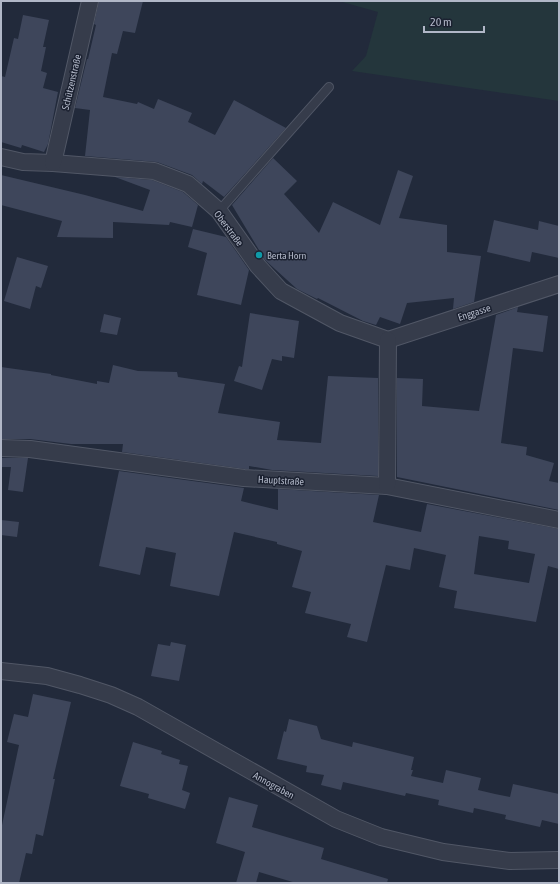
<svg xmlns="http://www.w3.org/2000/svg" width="560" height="884" viewBox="0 0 560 884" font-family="'Asap Condensed',sans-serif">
  <rect width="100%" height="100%" fill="#222a3b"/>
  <path fill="#24363c" d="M 339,1 L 559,1 L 559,101 L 352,71 L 366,56 L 378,12 Z"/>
  <g fill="#3e465b" fill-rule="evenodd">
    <path d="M 99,1 L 143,1 L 135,33 L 123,31 L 117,54 L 112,53 L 103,97 L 137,104 L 138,102 L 154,109 L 158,99 L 192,113 L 188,122 L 215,135 L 234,100 L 286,128 L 224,197 L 203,181 L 202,184 L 192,175 L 157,162 L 85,156 L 90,110 L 75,108 L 87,59 L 88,59 L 96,25 L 94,24 Z"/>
    <path d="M 23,15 L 49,20 L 43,47 L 46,47 L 41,71 L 47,73 L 43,88 L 58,92 L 48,144 L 44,152 L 22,145 L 21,148 L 1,142 L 1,76 L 5,77 L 14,38 L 18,39 Z"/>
    <path d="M 273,158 L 297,181 L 284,194 L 319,233 L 333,202 L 380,225 L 398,170 L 413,176 L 399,218 L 447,225 L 447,252 L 481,256 L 474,302 L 453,309 L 454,298 L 407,303 L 400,324 L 380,317 L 376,325 L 363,321 L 318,298 L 317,299 L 297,289 L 265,260 L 232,205 Z"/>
    <path d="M 1,175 L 85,195 L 143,211 L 150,190 L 115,177 L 152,180 L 183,192 L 198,205 L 192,227 L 170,222 L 169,225 L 113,222 L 113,238 L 57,237 L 62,221 L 1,205 Z"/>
    <path d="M 494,220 L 538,230 L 539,221 L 559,226 L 559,258 L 532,252 L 530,262 L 487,252 Z"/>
    <path d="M 193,229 L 226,237 L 249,270 L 241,305 L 197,295 L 207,253 L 188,247 Z"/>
    <path d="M 17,257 L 48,266 L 41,288 L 36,286 L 30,309 L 4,301 Z"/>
    <path d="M 518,307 L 517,312 L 548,316 L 543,352 L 513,348 L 501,443 L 527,447 L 526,455 L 554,463 L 549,481 L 559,483 L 559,510 L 397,477 L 397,378 L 423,379 L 422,406 L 479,411 L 496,315 Z"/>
    <path d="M 250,313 L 299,321 L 294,358 L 282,356 L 282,361 L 272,359 L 262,390 L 234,381 L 239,366 L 242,367 Z"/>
    <path d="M 104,314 L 121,318 L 117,335 L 100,332 Z"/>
    <path d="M 113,365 L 138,371 L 177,372 L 178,377 L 225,384 L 218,413 L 280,422 L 277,440 L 321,443 L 328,376 L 378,378 L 378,476 L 272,470 L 249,466 L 249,469 L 245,469 L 122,452 L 123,444 L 71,444 L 30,439 L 1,439 L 1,367 L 51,374 L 51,375 L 97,384 L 97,381 L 109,383 Z"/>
    <path d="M 1,458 L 28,458 L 23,492 L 8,490 L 11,467 L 1,467 Z"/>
    <path d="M 119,471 L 244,488 L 241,501 L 278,510 L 278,489 L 379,495 L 373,522 L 421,532 L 427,504 L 559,529 L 559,569 L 548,566 L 536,622 L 454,608 L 457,591 L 439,587 L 446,555 L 414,548 L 410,570 L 386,565 L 367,642 L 347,637 L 351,624 L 305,613 L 311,592 L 292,587 L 302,551 L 277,544 L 277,542 L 234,532 L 219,596 L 170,586 L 176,553 L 146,547 L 140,575 L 99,566 ZM 479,536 L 509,541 L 508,549 L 535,554 L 529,583 L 474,574 Z"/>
    <path d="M 1,520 L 19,522 L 17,537 L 1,535 Z"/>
    <path d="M 171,642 L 186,645 L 179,681 L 151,676 L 158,644 L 170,646 Z"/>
    <path d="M 33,694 L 71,702 L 53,779 L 55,779 L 43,836 L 36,834 L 32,854 L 26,853 L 19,883 L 1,883 L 1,830 L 19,745 L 7,742 L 14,714 L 28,717 Z"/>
    <path d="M 289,719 L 317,726 L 321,739 L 352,747 L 353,742 L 414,757 L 411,770 L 413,770 L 411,776 L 443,783 L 446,770 L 481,778 L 478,790 L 495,794 L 510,797 L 513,784 L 559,794 L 559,824 L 542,820 L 540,827 L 505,819 L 506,815 L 474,808 L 473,813 L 438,805 L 439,800 L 406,793 L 405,796 L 343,782 L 341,790 L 321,785 L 324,775 L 306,772 L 307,766 L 277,759 L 284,731 L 286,732 Z"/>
    <path d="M 133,742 L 162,751 L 161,754 L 180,760 L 179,764 L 188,766 L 182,790 L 190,793 L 185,809 L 148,798 L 149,794 L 120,786 Z"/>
    <path d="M 229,797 L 258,805 L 252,827 L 324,848 L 321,859 L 388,879 L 387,883 L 296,883 L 259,872 L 256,883 L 236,883 L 245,852 L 216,843 Z"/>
  </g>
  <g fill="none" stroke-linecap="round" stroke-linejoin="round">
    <g stroke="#515766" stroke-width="10">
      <path id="lane" d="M 219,211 L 329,87"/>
    </g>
    <g stroke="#515766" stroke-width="18">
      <g id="street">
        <path d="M 1,157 L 23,162 L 53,163 L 154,171 L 188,184 L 219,211 L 258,266 L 281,291 L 340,323 L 388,340"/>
        <path d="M 53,163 L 90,1"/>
        <path d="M 388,340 L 559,284"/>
        <path d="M 1,448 L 30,449 L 244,478 L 387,486 L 559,520"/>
        <path d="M 387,486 L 388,340"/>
        <path d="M 1,671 L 47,676 L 80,685 L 111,695 L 138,707 L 336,819 L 381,837 L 443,852 L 510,861 L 559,860"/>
      </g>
    </g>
    <use href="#lane" stroke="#363c4b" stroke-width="8"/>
    <use href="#street" stroke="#363c4b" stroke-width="16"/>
  </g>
  <circle fill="#0f9aa8" stroke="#1b2130" stroke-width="1.5" cx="259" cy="255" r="4"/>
  <g text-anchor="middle" stroke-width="3" stroke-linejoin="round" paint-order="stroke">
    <g font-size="10" fill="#b1b7c7" stroke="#1b2130">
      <text transform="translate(71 82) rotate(-77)" y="4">Schützenstraße</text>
      <text transform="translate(229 228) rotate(53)" y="4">Oberstraße</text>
      <text transform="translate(474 312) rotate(-18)" y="4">Enggasse</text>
      <text transform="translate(281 480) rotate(3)" y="4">Hauptstraße</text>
      <text transform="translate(274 785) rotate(29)" y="4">Annograben</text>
    </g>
    <g font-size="10" fill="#b1b7c7" stroke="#1b2130" text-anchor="start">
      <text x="267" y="259">Berta Horn</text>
    </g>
  </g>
  <rect width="560" height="884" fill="none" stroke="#b1b7c7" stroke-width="4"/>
  <path d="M424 26v6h60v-6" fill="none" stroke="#b1b7c7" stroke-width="2"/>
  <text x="430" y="26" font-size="12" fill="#b1b7c7" stroke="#1b2130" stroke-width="3" paint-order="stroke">20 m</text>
</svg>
